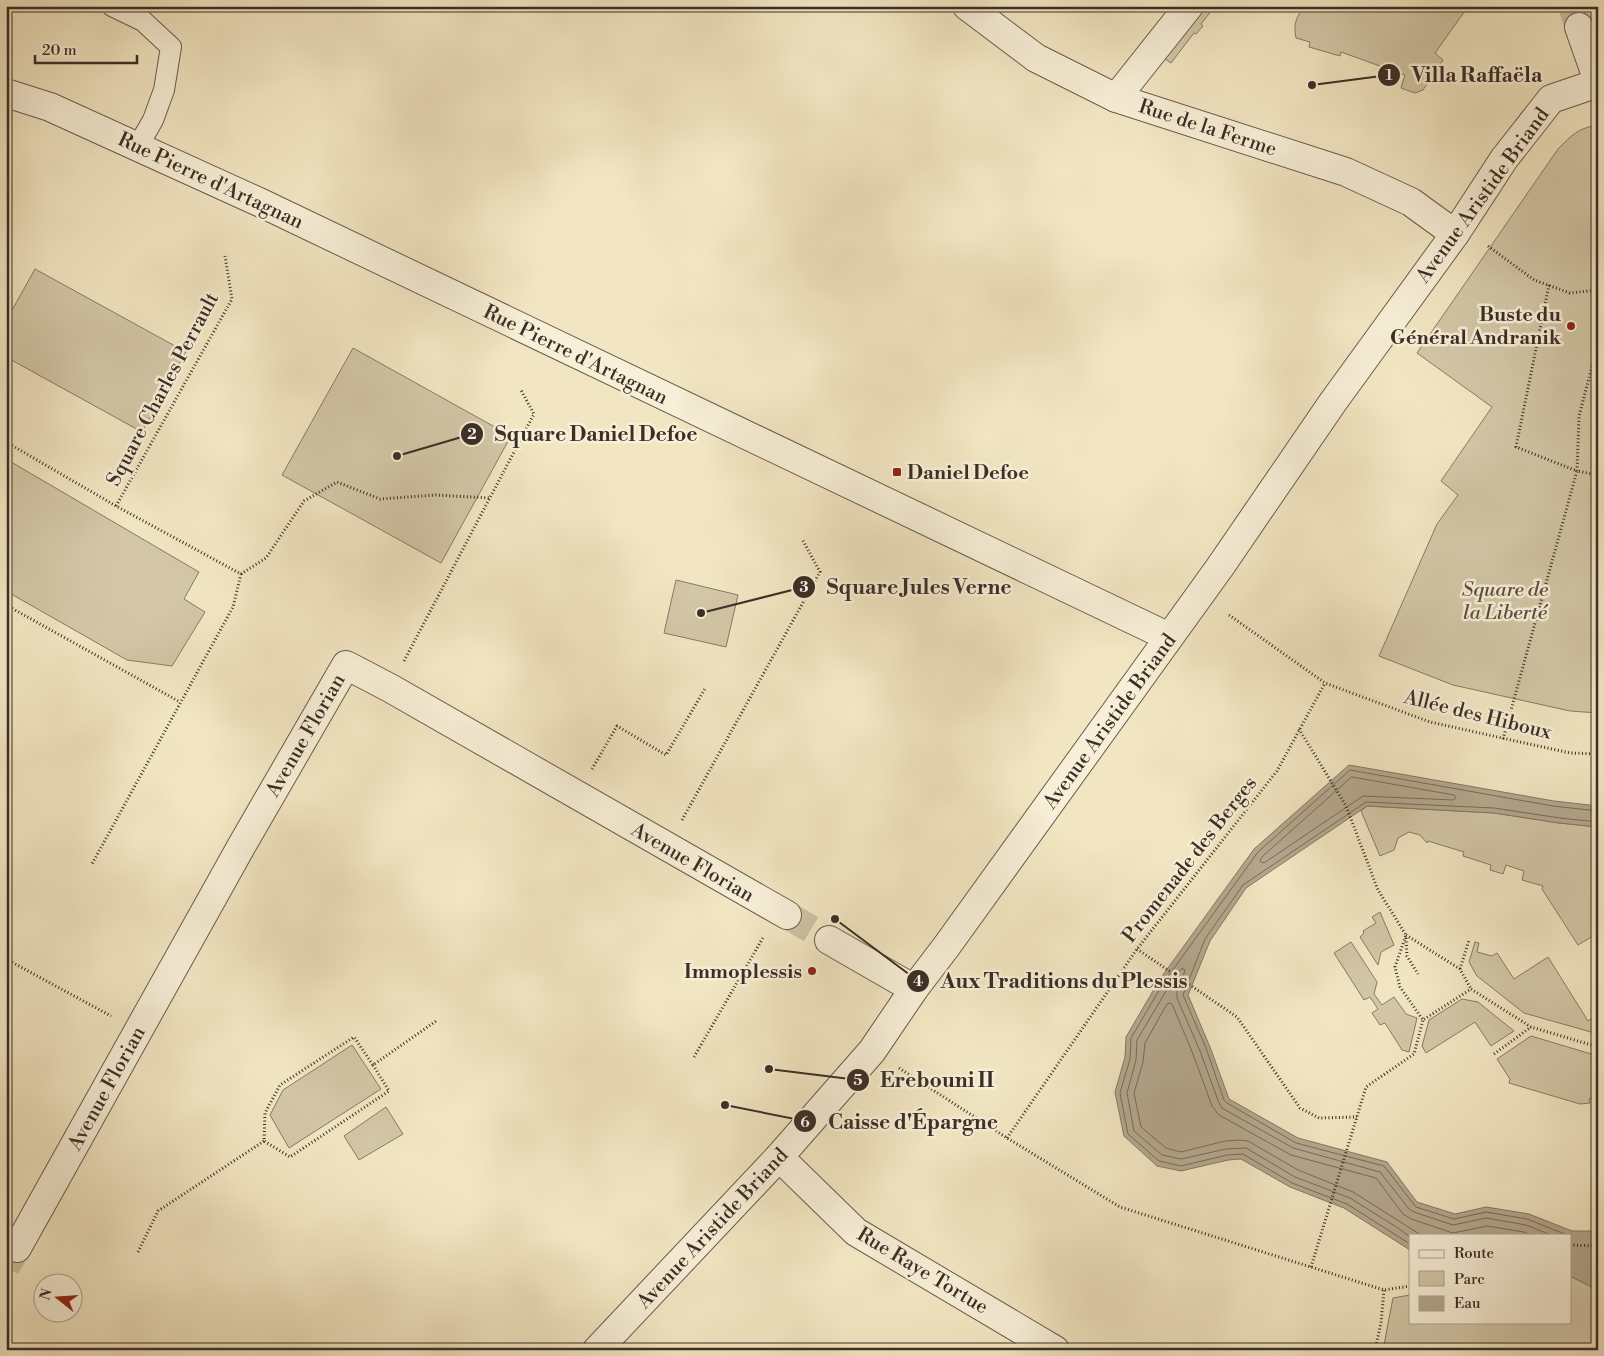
<svg xmlns="http://www.w3.org/2000/svg" width="1604" height="1356" viewBox="0 0 1604 1356" font-family="'Libre Bodoni',serif">
  <rect width="100%" height="100%" fill="#f2e6c2"/>
  <filter id="stains"><feTurbulence type="fractalNoise" baseFrequency=".004" numOctaves="4"/><feColorMatrix values="0 0 0 0 .2 0 0 0 0 .09 0 0 0 0 .02 0 0 0 .5 -.17"/></filter>
  <radialGradient id="worn" r=".72"><stop offset=".6" stop-color="#630" stop-opacity="0"/><stop offset="1" stop-color="#630" stop-opacity=".3"/></radialGradient>
  <g fill="#d3c7a7" stroke="#877a66">
    <path d="M 1195,6 L 1215,6 L 1201,24 L 1203,26 L 1196,34 L 1194,33 L 1171,63 L 1158,54 Z"/>
    <path d="M 1305,6 L 1467,6 L 1467,8 L 1435,53 L 1443,60 L 1423,90 L 1415,93 L 1401,88 L 1405,75 L 1341,52 L 1340,56 L 1309,47 L 1310,42 L 1296,38 C 1293,24 1296,17 1305,6 Z"/>
    <path d="M 1598,125 L 1598,713 L 1570,711 L 1453,685 L 1379,656 L 1437,524 L 1458,495 L 1441,481 L 1492,407 L 1417,353 L 1558,149 C 1572,135 1578,128 1598,125 Z"/>
    <path d="M 35,269 L 186,352 L 142,432 L 6,357 L 6,321 Z"/>
    <path d="M 353,348 L 511,436 L 441,563 L 282,475 Z"/>
    <path d="M 6,459 L 199,572 L 184,599 L 205,612 L 172,666 L 127,660 L 6,591 Z"/>
    <path d="M 676,580 L 738,595 L 726,647 L 664,633 Z"/>
    <path d="M 1367,806 L 1494,813 L 1559,823 L 1598,827 L 1598,933 L 1578,945 L 1542,889 L 1543,886 L 1522,880 L 1524,871 L 1506,865 L 1503,874 L 1490,870 L 1491,865 L 1463,856 L 1464,852 L 1428,841 L 1427,843 L 1420,835 L 1409,832 L 1398,838 L 1394,850 L 1380,856 L 1361,811 Z"/>
    <path d="M 1380,912 L 1394,945 L 1381,952 L 1378,965 L 1360,937 L 1364,933 L 1363,931 L 1376,923 L 1372,917 Z"/>
    <path d="M 1351,942 L 1377,982 L 1374,994 L 1382,1005 L 1394,997 L 1406,1014 L 1417,1018 L 1409,1052 L 1402,1050 L 1385,1023 L 1380,1025 L 1372,1013 L 1378,1009 L 1370,997 L 1364,1000 L 1334,953 Z"/>
    <path d="M 1475,942 L 1479,943 L 1477,952 L 1492,956 L 1497,953 L 1514,979 L 1548,957 L 1588,1021 L 1598,1015 L 1598,1034 L 1524,1013 L 1477,976 L 1469,962 Z"/>
    <path d="M 1462,999 L 1478,1002 L 1514,1031 L 1491,1046 L 1475,1022 L 1426,1053 L 1422,1046 L 1429,1020 Z"/>
    <path d="M 1531,1036 L 1598,1056 L 1598,1097 L 1589,1099 L 1590,1103 L 1580,1104 L 1509,1083 L 1510,1079 L 1497,1059 Z"/>
    <path d="M 352,1045 L 381,1089 L 289,1148 L 270,1115 L 283,1090 Z"/>
    <path d="M 386,1107 L 403,1134 L 359,1160 L 344,1136 Z"/>
    <path d="M 1570,1276 L 1592,1287 L 1598,1286 L 1598,1350 L 1383,1350 L 1393,1298 L 1410,1295 L 1410,1322 L 1570,1322 Z"/>
  </g>
  <path fill="#b4a78d" stroke="#847764" d="M 1349,765 L 1554,801 L 1598,806 L 1598,827 L 1559,823 L 1494,813 L 1367,806 L 1246,888 L 1210,941 L 1188,995 L 1210,1047 L 1229,1099 L 1298,1138 L 1387,1162 L 1417,1202 L 1455,1214 L 1486,1207 L 1529,1214 L 1572,1231 L 1598,1231 L 1598,1286 L 1592,1287 L 1570,1276 L 1570,1235 L 1410,1235 L 1410,1250 L 1344,1208 L 1290,1187 L 1241,1159 L 1228,1160 L 1181,1171 L 1157,1166 L 1124,1136 L 1115,1092 L 1125,1057 L 1126,1037 L 1160,979 L 1254,849 Z"/>
  <g fill="none" stroke-linecap="round" stroke-linejoin="round">
    <g stroke="#786a5a" stroke-width="1">
      <path d="M 1352,777 L 1454,795 L 1456,798 L 1453,800 L 1363,796 L 1264,863 L 1261,862 L 1260,860 L 1263,856 Z"/>
      <path d="M 1421,1235 L 1353,1192 L 1298,1170 L 1248,1141 L 1240,1140 L 1225,1141 L 1181,1152 L 1166,1148 L 1141,1127 L 1134,1093 L 1143,1062 L 1145,1043 L 1167,1004 L 1170,1003 L 1172,1004 L 1193,1054 L 1212,1106 L 1219,1115 L 1291,1155 L 1376,1178 L 1403,1214 L 1411,1219 L 1453,1233 L 1487,1226 L 1524,1232 L 1531,1235"/>
      <path d="M 1567,1235 L 1527,1219 L 1486,1212 L 1454,1219 L 1416,1207 L 1384,1166 L 1296,1143 L 1227,1103 L 1224,1100 L 1206,1048 L 1183,995 L 1205,939 L 1243,885 L 1366,802 L 1494,808 L 1560,818 L 1598,822"/>
      <path d="M 1410,1237 L 1398,1228 L 1350,1198 L 1295,1177 L 1246,1148 L 1226,1149 L 1181,1159 L 1162,1155 L 1134,1131 L 1127,1093 L 1136,1060 L 1137,1040 L 1169,986 L 1181,969 L 1184,969 L 1185,971 L 1177,991 L 1177,998 L 1200,1051 L 1219,1103 L 1222,1108 L 1293,1148 L 1380,1172 L 1409,1209 L 1414,1212 L 1453,1225 L 1486,1218 L 1526,1225 L 1551,1235"/>
      <path d="M 1410,1244 L 1347,1204 L 1292,1183 L 1243,1154 L 1227,1155 L 1181,1166 L 1159,1161 L 1128,1134 L 1120,1093 L 1130,1059 L 1131,1038 L 1164,982 L 1258,852 L 1350,770 L 1553,806 L 1598,811"/>
    </g>
    <g stroke="#cdc1a3" stroke-width="28" stroke-dasharray="28 14" stroke-linecap="butt">
      <path d="M 1572,6 L 1579,27"/>
      <path d="M 787,915 L 829,940"/>
      <path d="M 6,1267 L 17,1248"/>
    </g>
    <g stroke="#695c4d" stroke-width="22">
      <path id="service" d="M 112,6 L 143,21 L 171,47 L 164,90 L 153,120 L 138,146"/>
    </g>
    <g stroke="#695c4d" stroke-width="30">
      <path id="pedestrian" d="M 1116,98 L 1189,6"/>
    </g>
    <g stroke="#695c4d" stroke-width="30">
      <g id="minor">
        <path d="M 967,6 L 1036,58 L 1116,98 L 1346,172 L 1411,202 L 1455,234"/>
        <path d="M 1579,27 L 1598,81"/>
        <path d="M 829,940 L 914,989"/>
        <path d="M 779,1157 L 856,1232 L 1055,1350"/>
        <path d="M 17,1248 L 242,845 L 346,665 L 390,688 L 787,915"/>
      </g>
    </g>
    <g stroke="#695c4d" stroke-width="30">
      <g id="tertiary">
        <path d="M 6,93 L 50,107 L 259,202 L 1169,637"/>
        <path d="M 597,1350 L 779,1157 L 872,1051 L 914,989 L 946,947 L 1220,567 L 1333,402 L 1455,234 L 1504,159 L 1551,99 L 1598,83"/>
      </g>
    </g>
    <g stroke="#3b2e26" stroke-width="3" stroke-dasharray="1 2.5" stroke-linecap="butt">
      <path d="M 1488,246 L 1534,280 L 1570,293 L 1598,290"/>
      <path d="M 1549,285 L 1516,447 L 1577,471 L 1579,416 L 1598,344"/>
      <path d="M 6,442 L 116,506 L 241,574 L 233,607 L 92,864"/>
      <path d="M 116,506 L 232,299 L 225,256"/>
      <path d="M 241,574 L 266,558 L 304,501 L 337,482 L 380,499 L 436,495 L 490,498"/>
      <path d="M 6,605 L 180,702"/>
      <path d="M 1229,615 L 1325,683 L 1430,722 L 1570,753 L 1598,754"/>
      <path d="M 404,661 L 534,414 L 521,390"/>
      <path d="M 1299,729 L 1346,806 L 1378,890 L 1406,935 L 1395,967 L 1400,987 L 1423,1020 L 1471,989 L 1531,1027 L 1598,1047"/>
      <path d="M 1503,739 L 1577,471 L 1598,475"/>
      <path d="M 592,769 L 617,726 L 666,755 L 706,687"/>
      <path d="M 682,820 L 820,572 L 802,539"/>
      <path d="M 1406,935 L 1460,969 L 1471,989"/>
      <path d="M 1406,938 L 1407,956 L 1418,974"/>
      <path d="M 1137,949 L 1237,1017 L 1300,1108 L 1319,1118 L 1357,1117"/>
      <path d="M 6,959 L 111,1016"/>
      <path d="M 1460,969 L 1469,940"/>
      <path d="M 1494,1054 L 1531,1027"/>
      <path d="M 694,1057 L 764,936"/>
      <path d="M 373,1065 L 389,1091 L 290,1157 L 264,1141 L 265,1113 L 280,1085 L 354,1037 L 373,1065 L 436,1021"/>
      <path d="M 899,1068 L 1007,1138 L 1120,1207 L 1384,1290 L 1410,1286"/>
      <path d="M 1007,1138 L 1137,949 L 1277,771 L 1325,683"/>
      <path d="M 1570,1245 L 1598,1246"/>
      <path d="M 138,1252 L 158,1211 L 264,1141"/>
      <path d="M 1311,1267 L 1366,1087 L 1414,1054 L 1423,1020"/>
      <path d="M 1375,1350 L 1381,1323 L 1384,1290"/>
    </g>
    <use href="#service" stroke="#f7efd7" stroke-width="20"/>
    <use href="#pedestrian" stroke="#f7efd7" stroke-width="28"/>
    <use href="#minor" stroke="#f7efd7" stroke-width="28"/>
    <use href="#tertiary" stroke="#f7efd7" stroke-width="28"/>
  </g>
  <g fill="#8f2418" stroke="#f7efd7" stroke-width="2">
    <circle cx="1571" cy="326" r="5"/>
    <rect x="892" y="467" width="10" height="10" rx="2.5"/>
    <circle cx="812" cy="971" r="5"/>
  </g>
  <g text-anchor="middle" stroke-width="5" stroke-linejoin="round" paint-order="stroke">
    <g font-size="20" fill="#3b2e26" stroke="#f7efd7">
      <text transform="translate(1208 127) rotate(18)" y="7">Rue de la Ferme</text>
      <text transform="translate(211 180) rotate(25)" y="7">Rue Pierre d'Artagnan</text>
      <text transform="translate(1482 195) rotate(-54)" y="7">Avenue Aristide Briand</text>
      <text transform="translate(576 354) rotate(26)" y="7">Rue Pierre d'Artagnan</text>
      <text transform="translate(162 389) rotate(-62)" y="7">Square Charles Perrault</text>
      <text transform="translate(1478 714) rotate(14)" y="7">Allée des Hiboux</text>
      <text transform="translate(1109 721) rotate(-54)" y="7">Avenue Aristide Briand</text>
      <text transform="translate(305 735) rotate(-60)" y="7">Avenue Florian</text>
      <text transform="translate(1189 859) rotate(-52)" y="7">Promenade des Berges</text>
      <text transform="translate(693 862) rotate(30)" y="7">Avenue Florian</text>
      <text transform="translate(106 1088) rotate(-61)" y="7">Avenue Florian</text>
      <text transform="translate(712 1228) rotate(-47)" y="7">Avenue Aristide Briand</text>
      <text transform="translate(923 1270) rotate(31)" y="7">Rue Raye Tortue</text>
    </g>
    <g font-size="20" font-weight="bold" fill="#3b2e26" stroke="#f7efd7" text-anchor="end">
      <text x="1561" y="321">Buste du<tspan x="1561" dy="23">Général Andranik</tspan></text>
      <text x="907" y="479" text-anchor="start">Daniel Defoe</text>
      <text x="802" y="978">Immoplessis</text>
    </g>
    <g font-size="20" font-style="italic" fill="#594d40" stroke="#f7efd7">
      <text x="1505" y="596">Square de<tspan x="1505" dy="23">la Liberté</tspan></text>
    </g>
  </g>
  <path fill="none" stroke="#3b2e26" stroke-width="2" d="M1312 85L1389 75M397 456L472 434M701 613L804 587M835 919L918 981M769 1069L858 1080M725 1105L805 1121"/>
  <g fill="#3b2e26" stroke="#f7efd7" stroke-width="2">
    <circle cx="1312" cy="85" r="5"/>
    <circle cx="397" cy="456" r="5"/>
    <circle cx="701" cy="613" r="5"/>
    <circle cx="835" cy="919" r="5"/>
    <circle cx="769" cy="1069" r="5"/>
    <circle cx="725" cy="1105" r="5"/>
    <circle cx="1389" cy="75" r="12"/>
    <circle cx="472" cy="434" r="12"/>
    <circle cx="804" cy="587" r="12"/>
    <circle cx="918" cy="981" r="12"/>
    <circle cx="858" cy="1080" r="12"/>
    <circle cx="805" cy="1121" r="12"/>
  </g>
  <g font-size="15" text-anchor="middle" font-weight="bold" fill="#fff">
    <text x="1389" y="80">1</text>
    <text x="472" y="439">2</text>
    <text x="804" y="592">3</text>
    <text x="918" y="986">4</text>
    <text x="858" y="1085">5</text>
    <text x="805" y="1127">6</text>
  </g>
  <g font-size="21" text-anchor="middle" font-weight="bold" fill="#3b2e26" stroke="#f7efd7" stroke-width="5" stroke-linejoin="round" paint-order="stroke">
    <text x="1477" y="82">Villa Raffaëla</text>
    <text x="596" y="441">Square Daniel Defoe</text>
    <text x="919" y="594">Square Jules Verne</text>
    <text x="1064" y="988">Aux Traditions du Plessis</text>
    <text x="937" y="1087">Erebouni II</text>
    <text x="913" y="1129">Caisse d'Épargne</text>
  </g>
  <rect width="1604" height="1356" fill="none" stroke="#f2e6c2" stroke-width="25"/>
  <rect x="8" y="8" width="1589" height="1341" fill="none" stroke="#3b2e26" stroke-width="2.5"/>
  <rect x="12" y="12" width="1579" height="1331" fill="none" stroke="#3b2e26"/>
  <rect x="1409" y="1234" width="162" height="90" fill="#f7efd7" stroke="#aca290"/>
  <rect x="1419" y="1250" width="25" height="8" fill="#f7efd7" stroke="#aca290"/>
  <text x="1454" y="1258" font-size="15" fill="#3b2e26">Route</text>
  <rect x="1419" y="1271" width="25" height="15" fill="#d3c7a7" stroke="#aca290"/>
  <text x="1454" y="1284" font-size="15" fill="#3b2e26">Parc</text>
  <rect x="1419" y="1296" width="25" height="15" fill="#b4a78d" stroke="#aca290"/>
  <text x="1454" y="1308" font-size="15" fill="#3b2e26">Eau</text>
  <g transform="translate(58 1298) rotate(287)"><circle r="24" fill="#f7efd7" stroke="#aca290"/>
  <path d="M0-4L9 19L0 12L-9 19Z" fill="#8f2418"/>
  <text y="-8" font-size="14" font-weight="bold" text-anchor="middle" fill="#3b2e26">N</text>
  </g>
  <path d="M35 55v8h102v-8" fill="none" stroke="#3b2e26" stroke-width="2.5"/>
  <text x="42" y="55" font-size="15" fill="#3b2e26" stroke="#f7efd7" stroke-width="4" paint-order="stroke">20 m</text>
  <rect width="100%" height="100%" filter="url(#stains)"/>
  <rect width="100%" height="100%" fill="url(#worn)"/>
</svg>
